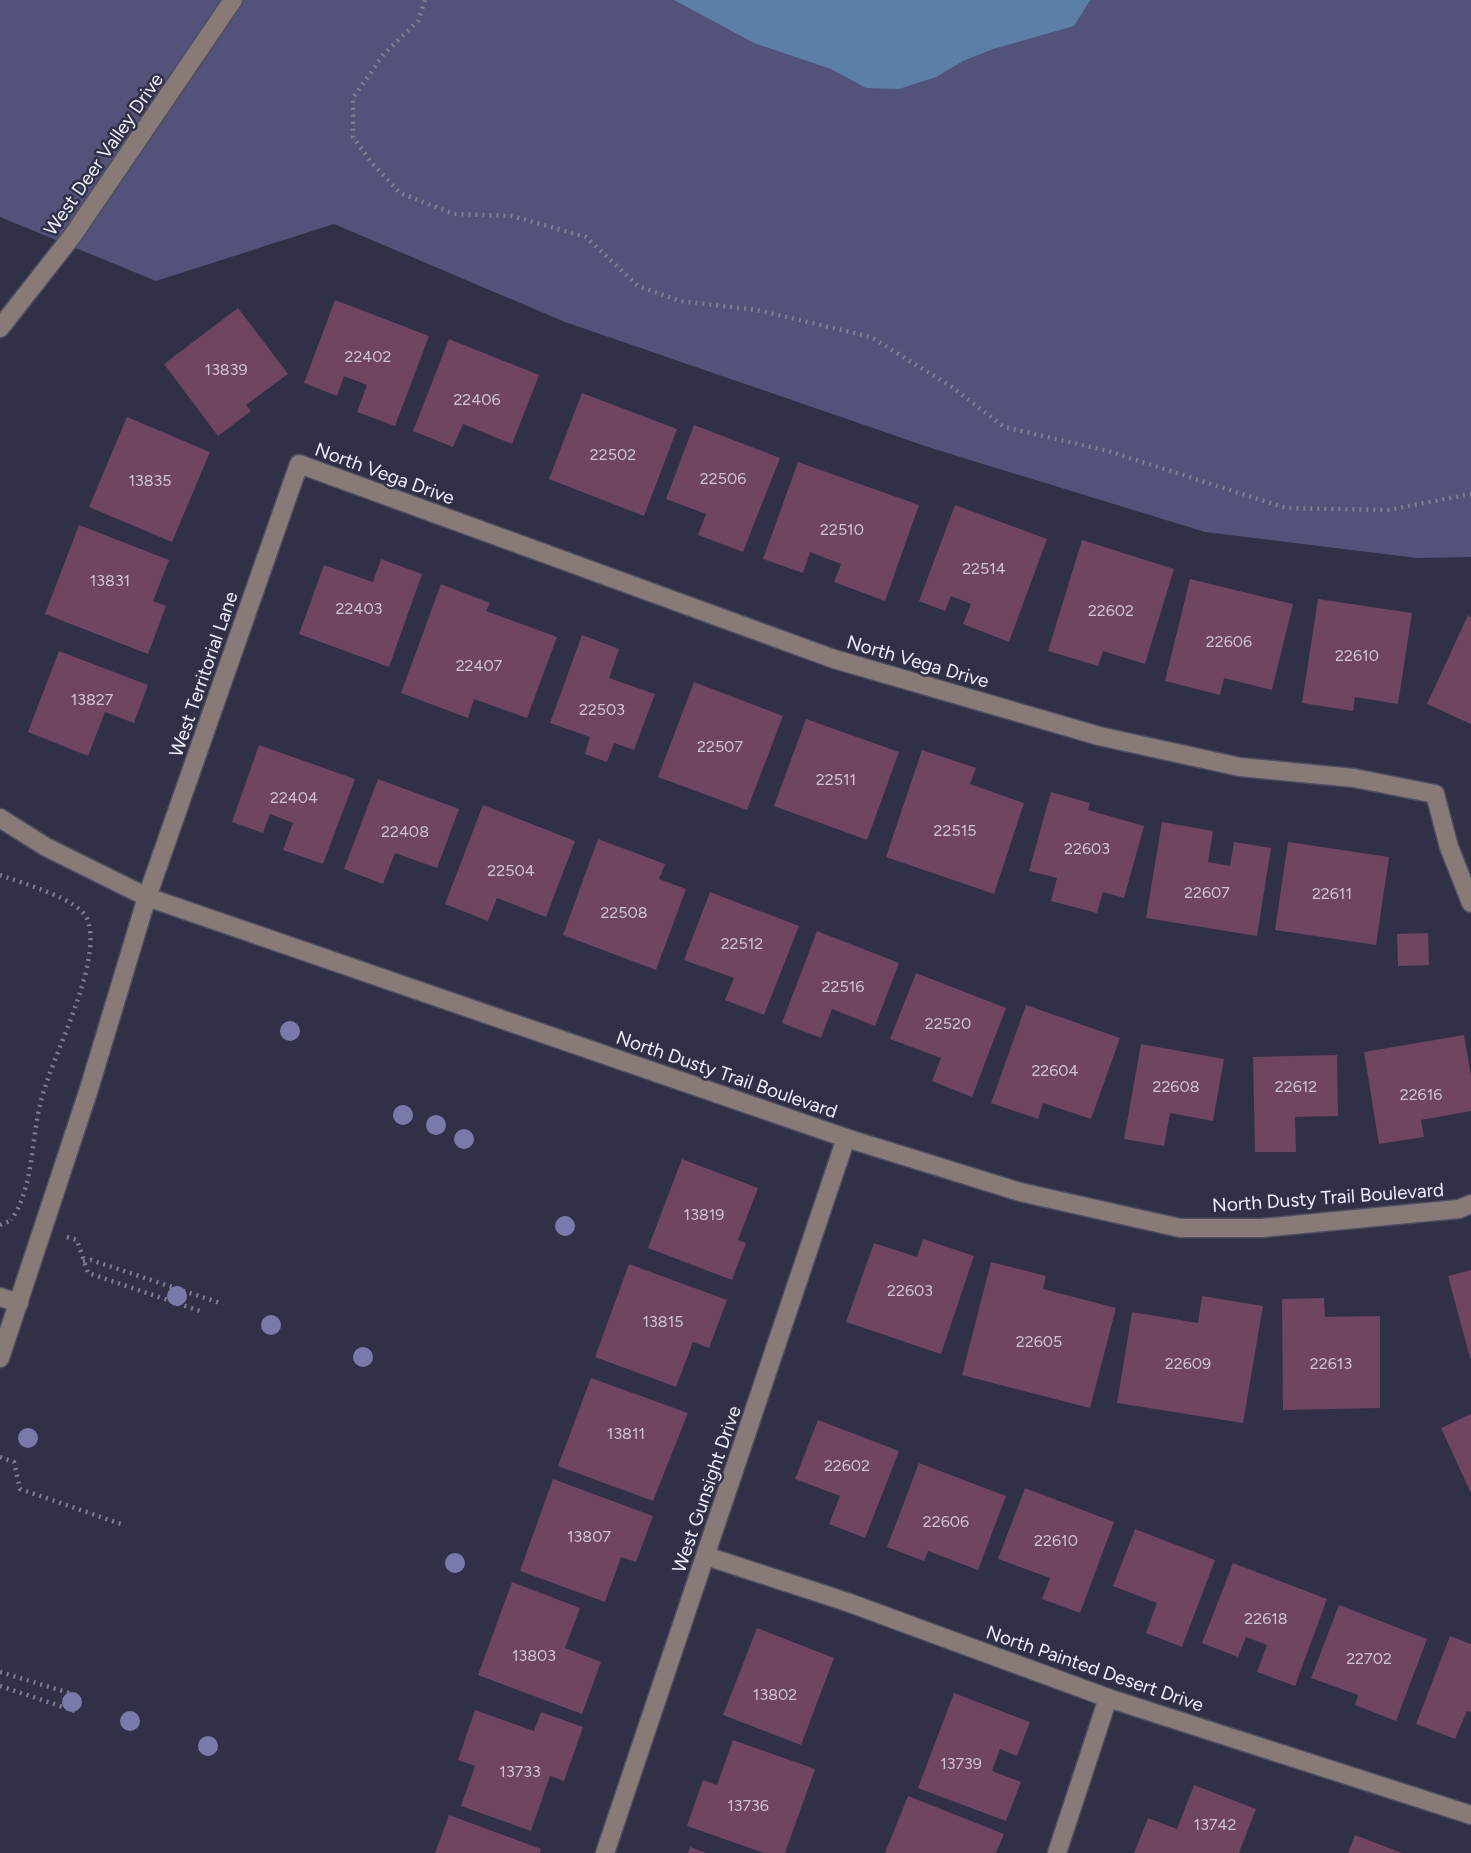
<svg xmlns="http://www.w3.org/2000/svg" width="1471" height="1853" viewBox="0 0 1471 1853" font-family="Figtree,sans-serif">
  <rect width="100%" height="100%" fill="#303046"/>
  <path fill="#52527a" d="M 0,0 L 1471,0 L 1471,557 L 1417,558 L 1205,532 L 931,448 L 565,322 L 334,224 L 156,281 L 0,217 Z"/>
  <path fill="#5c80a5" d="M 674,0 L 1090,0 L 1074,26 L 993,49 L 963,61 L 936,77 L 899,89 L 866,88 L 831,69 L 754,43 Z"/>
  <g fill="#6f4562">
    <path d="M 335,300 L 429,336 L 395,426 L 357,412 L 367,385 L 344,376 L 337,396 L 304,383 Z"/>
    <path d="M 238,308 L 288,374 L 246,405 L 251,411 L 218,436 L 164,364 Z"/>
    <path d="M 449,339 L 539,375 L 512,444 L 463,424 L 453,447 L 413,431 Z"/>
    <path d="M 582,393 L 677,429 L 644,516 L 549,479 Z"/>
    <path d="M 127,417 L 210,452 L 172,542 L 89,507 Z"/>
    <path d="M 694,425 L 780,458 L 743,552 L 698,535 L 706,514 L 666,499 Z"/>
    <path d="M 798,462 L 919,505 L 885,601 L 834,582 L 841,564 L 810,552 L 803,573 L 763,559 Z"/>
    <path d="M 955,505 L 1047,539 L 1009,642 L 963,624 L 971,604 L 951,596 L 945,611 L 919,601 Z"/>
    <path d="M 79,525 L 169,560 L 153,601 L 166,606 L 148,654 L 45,614 Z"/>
    <path d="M 1082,540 L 1174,569 L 1145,664 L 1103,651 L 1098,666 L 1048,651 Z"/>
    <path d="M 381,559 L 422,574 L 389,667 L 299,634 L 324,565 L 373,582 Z"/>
    <path d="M 1190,579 L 1293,604 L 1272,690 L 1224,678 L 1220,695 L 1165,681 Z"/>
    <path d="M 441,584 L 490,603 L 486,611 L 557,637 L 527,718 L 474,699 L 468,718 L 401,693 Z"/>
    <path d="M 1318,599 L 1412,613 L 1398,704 L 1355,697 L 1353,711 L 1302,703 Z"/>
    <path d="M 1468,615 L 1471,617 L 1471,724 L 1427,704 Z"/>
    <path d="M 582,635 L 619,649 L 609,678 L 655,694 L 634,750 L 614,743 L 607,762 L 585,754 L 590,737 L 550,723 Z"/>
    <path d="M 59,651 L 148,685 L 134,723 L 105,712 L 88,756 L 28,732 Z"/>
    <path d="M 694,682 L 783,716 L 747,810 L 658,777 Z"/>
    <path d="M 806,719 L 899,752 L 867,840 L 774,806 Z"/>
    <path d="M 259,745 L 355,779 L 323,864 L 283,850 L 293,823 L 270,814 L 263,833 L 232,822 Z"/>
    <path d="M 922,750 L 976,768 L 970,784 L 1024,803 L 994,894 L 886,857 Z"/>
    <path d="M 378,779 L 459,809 L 437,868 L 395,853 L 383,884 L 344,869 Z"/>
    <path d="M 1051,792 L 1090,803 L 1088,810 L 1144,826 L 1124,898 L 1103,892 L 1097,913 L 1051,901 L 1057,878 L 1029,871 Z"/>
    <path d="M 483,805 L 575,841 L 546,917 L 497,898 L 488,921 L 445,904 Z"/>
    <path d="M 1162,822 L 1213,831 L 1208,862 L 1230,866 L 1234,842 L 1271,848 L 1257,936 L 1146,918 Z"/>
    <path d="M 598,839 L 665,864 L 659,879 L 686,889 L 656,970 L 563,935 Z"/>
    <path d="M 1288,842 L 1389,857 L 1376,945 L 1275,930 Z"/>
    <path d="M 710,892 L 799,926 L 764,1015 L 725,1000 L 734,978 L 684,960 Z"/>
    <path d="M 817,931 L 899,963 L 875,1026 L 832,1009 L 821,1038 L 782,1023 Z"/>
    <path d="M 1428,933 L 1429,965 L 1398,966 L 1397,934 Z"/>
    <path d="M 916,973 L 1006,1008 L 972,1097 L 932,1081 L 941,1058 L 890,1039 Z"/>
    <path d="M 1026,1005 L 1120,1038 L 1091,1119 L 1043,1103 L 1038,1119 L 991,1103 Z"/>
    <path d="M 1464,1035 L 1471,1076 L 1471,1111 L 1421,1120 L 1424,1137 L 1379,1144 L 1364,1052 Z"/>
    <path d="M 1141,1044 L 1224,1059 L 1213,1121 L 1170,1113 L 1164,1146 L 1124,1139 Z"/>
    <path d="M 1337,1055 L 1338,1116 L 1295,1117 L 1296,1152 L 1255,1152 L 1253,1057 Z"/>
    <path d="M 682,1159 L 758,1188 L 738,1240 L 746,1243 L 732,1280 L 648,1248 Z"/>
    <path d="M 923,1239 L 974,1256 L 941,1354 L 846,1322 L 874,1243 L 917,1257 Z"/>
    <path d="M 991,1262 L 1046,1276 L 1043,1289 L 1116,1308 L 1090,1408 L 962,1375 Z"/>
    <path d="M 629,1264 L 727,1300 L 709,1348 L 693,1342 L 676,1387 L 595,1357 Z"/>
    <path d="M 1471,1270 L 1471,1358 L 1470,1358 L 1448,1276 Z"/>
    <path d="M 1202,1296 L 1263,1306 L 1243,1423 L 1117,1403 L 1132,1312 L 1198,1323 Z"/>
    <path d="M 1324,1298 L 1325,1317 L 1380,1316 L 1380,1408 L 1283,1410 L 1282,1299 Z"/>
    <path d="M 591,1378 L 688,1413 L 653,1501 L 558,1466 Z"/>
    <path d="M 1471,1414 L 1471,1493 L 1441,1428 Z"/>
    <path d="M 818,1420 L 899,1451 L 865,1538 L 829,1524 L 840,1496 L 795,1479 Z"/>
    <path d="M 919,1463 L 1006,1496 L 978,1570 L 928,1551 L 924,1561 L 887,1547 Z"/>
    <path d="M 553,1479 L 653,1516 L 636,1562 L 621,1557 L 605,1602 L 520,1571 Z"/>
    <path d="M 1025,1488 L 1114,1522 L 1080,1613 L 1042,1599 L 1050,1578 L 998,1559 Z"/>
    <path d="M 1135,1529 L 1215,1560 L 1182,1647 L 1146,1633 L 1157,1603 L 1113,1586 Z"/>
    <path d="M 1233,1563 L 1327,1599 L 1295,1686 L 1257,1672 L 1267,1645 L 1246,1637 L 1238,1657 L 1202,1643 Z"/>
    <path d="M 512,1582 L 580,1608 L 565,1648 L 601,1662 L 582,1714 L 478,1675 Z"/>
    <path d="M 1339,1605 L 1427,1639 L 1396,1721 L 1355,1705 L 1358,1695 L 1311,1678 Z"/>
    <path d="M 757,1628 L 834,1658 L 801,1745 L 723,1715 Z"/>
    <path d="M 1450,1636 L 1471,1644 L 1471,1712 L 1467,1711 L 1455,1739 L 1416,1724 Z"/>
    <path d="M 954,1693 L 1030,1722 L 1017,1756 L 1000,1749 L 992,1771 L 1021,1782 L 1006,1821 L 918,1788 Z"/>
    <path d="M 475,1710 L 534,1731 L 541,1712 L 583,1727 L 564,1781 L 550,1776 L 531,1831 L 461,1806 L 475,1766 L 458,1760 Z"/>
    <path d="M 733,1740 L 815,1769 L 785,1853 L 764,1853 L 687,1826 L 703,1780 L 717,1785 Z"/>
    <path d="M 1194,1785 L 1256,1809 L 1239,1853 L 1134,1853 L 1148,1818 L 1177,1829 Z"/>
    <path d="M 908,1796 L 1004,1834 L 996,1853 L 885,1853 Z"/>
    <path d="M 449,1815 L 541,1849 L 540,1853 L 435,1853 Z"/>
    <path d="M 1355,1835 L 1402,1853 L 1348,1853 Z"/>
    <path d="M 690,1847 L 706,1853 L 688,1853 Z"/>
  </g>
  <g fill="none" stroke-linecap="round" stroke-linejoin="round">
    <g stroke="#4e4e63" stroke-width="21">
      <g id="minor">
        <path d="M 0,328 L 73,235 L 233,0"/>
        <path d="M 0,818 L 46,847 L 147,897 L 846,1138 L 1020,1192 L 1180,1228 L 1262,1228 L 1459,1209 L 1471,1204"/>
        <path d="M 0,1297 L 19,1303"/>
        <path d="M 0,1358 L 89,1089 L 147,897 L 299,464 L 834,659 L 1099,736 L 1240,767 L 1354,778 L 1435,794 L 1449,847 L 1471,903"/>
        <path d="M 706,1556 L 847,1602 L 1108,1698 L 1471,1815"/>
        <path d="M 605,1853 L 846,1138"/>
        <path d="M 1057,1853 L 1108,1698"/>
      </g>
    </g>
    <g stroke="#7f7f92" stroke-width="4.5" stroke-dasharray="2 5" stroke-linecap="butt">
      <path d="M 425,0 L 418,21 L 383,55 L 353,98 L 353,137 L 371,162 L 400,193 L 454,214 L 512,216 L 586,237 L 638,286 L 680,301 L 757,310 L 871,337 L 952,387 L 1004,427 L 1108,451 L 1286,508 L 1388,510 L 1471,494"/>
      <path d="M 0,875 C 21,883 82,899 88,921 C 102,966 52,1055 41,1101 C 31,1138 34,1188 11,1220"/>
      <path d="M 0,1225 L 12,1220"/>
      <path d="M 67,1237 L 77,1240 L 88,1273 L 200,1311"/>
      <path d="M 83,1261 L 91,1260 L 223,1304"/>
      <path d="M 0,1457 L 14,1462 L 20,1489 L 121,1524"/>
      <path d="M 0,1672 L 76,1695"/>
      <path d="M 0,1686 L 75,1711"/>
    </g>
    <use href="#minor" stroke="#887b77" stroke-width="18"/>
  </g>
  <g fill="#797aab">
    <circle cx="290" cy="1031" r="10"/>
    <circle cx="403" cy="1115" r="10"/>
    <circle cx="436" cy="1125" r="10"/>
    <circle cx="464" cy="1139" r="10"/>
    <circle cx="565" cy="1226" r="10"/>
    <circle cx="177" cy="1296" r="10"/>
    <circle cx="271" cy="1325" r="10"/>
    <circle cx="363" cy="1357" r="10"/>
    <circle cx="28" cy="1438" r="10"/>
    <circle cx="455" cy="1563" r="10"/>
    <circle cx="72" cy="1702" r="10"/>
    <circle cx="130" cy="1721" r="10"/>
    <circle cx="208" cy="1746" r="10"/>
  </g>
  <g text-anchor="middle" stroke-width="5" stroke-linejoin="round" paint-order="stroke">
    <g font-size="16" fill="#cec3d6">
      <text x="368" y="362">22402</text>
      <text x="226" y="375">13839</text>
      <text x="477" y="405">22406</text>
      <text x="613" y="460">22502</text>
      <text x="723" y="484">22506</text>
      <text x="150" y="486">13835</text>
      <text x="842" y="535">22510</text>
      <text x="984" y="574">22514</text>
      <text x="110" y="586">13831</text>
      <text x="359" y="614">22403</text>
      <text x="1111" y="616">22602</text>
      <text x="1229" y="647">22606</text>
      <text x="1357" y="661">22610</text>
      <text x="479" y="671">22407</text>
      <text x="92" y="705">13827</text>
      <text x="602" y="715">22503</text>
      <text x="720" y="752">22507</text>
      <text x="836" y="785">22511</text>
      <text x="294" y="803">22404</text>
      <text x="955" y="836">22515</text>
      <text x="405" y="837">22408</text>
      <text x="1087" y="854">22603</text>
      <text x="511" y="876">22504</text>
      <text x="1207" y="898">22607</text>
      <text x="1332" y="899">22611</text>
      <text x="624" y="918">22508</text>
      <text x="742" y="949">22512</text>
      <text x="843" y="992">22516</text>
      <text x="948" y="1029">22520</text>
      <text x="1055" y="1076">22604</text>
      <text x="1176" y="1092">22608</text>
      <text x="1296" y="1092">22612</text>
      <text x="1421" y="1100">22616</text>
      <text x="704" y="1220">13819</text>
      <text x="910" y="1296">22603</text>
      <text x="663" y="1327">13815</text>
      <text x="1039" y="1347">22605</text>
      <text x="1188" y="1369">22609</text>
      <text x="1331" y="1369">22613</text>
      <text x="626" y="1439">13811</text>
      <text x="847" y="1471">22602</text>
      <text x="946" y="1527">22606</text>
      <text x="589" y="1542">13807</text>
      <text x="1056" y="1546">22610</text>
      <text x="1266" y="1624">22618</text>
      <text x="534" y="1661">13803</text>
      <text x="1369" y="1664">22702</text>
      <text x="775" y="1700">13802</text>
      <text x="961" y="1769">13739</text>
      <text x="520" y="1777">13733</text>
      <text x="748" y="1811">13736</text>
      <text x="1215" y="1830">13742</text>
    </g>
    <g font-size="19" fill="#ededfc" stroke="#303046">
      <text transform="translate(103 154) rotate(-55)" y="7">West Deer Valley Drive</text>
      <text transform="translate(385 473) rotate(20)" y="7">North Vega Drive</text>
      <text transform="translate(918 661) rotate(16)" y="7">North Vega Drive</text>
      <text transform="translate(203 674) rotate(-71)" y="7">West Territorial Lane</text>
      <text transform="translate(727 1074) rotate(19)" y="7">North Dusty Trail Boulevard</text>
      <text transform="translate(1328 1197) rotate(-4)" y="7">North Dusty Trail Boulevard</text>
      <text transform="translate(706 1489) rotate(-71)" y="7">West Gunsight Drive</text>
      <text transform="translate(1095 1668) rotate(19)" y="7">North Painted Desert Drive</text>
    </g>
  </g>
</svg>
